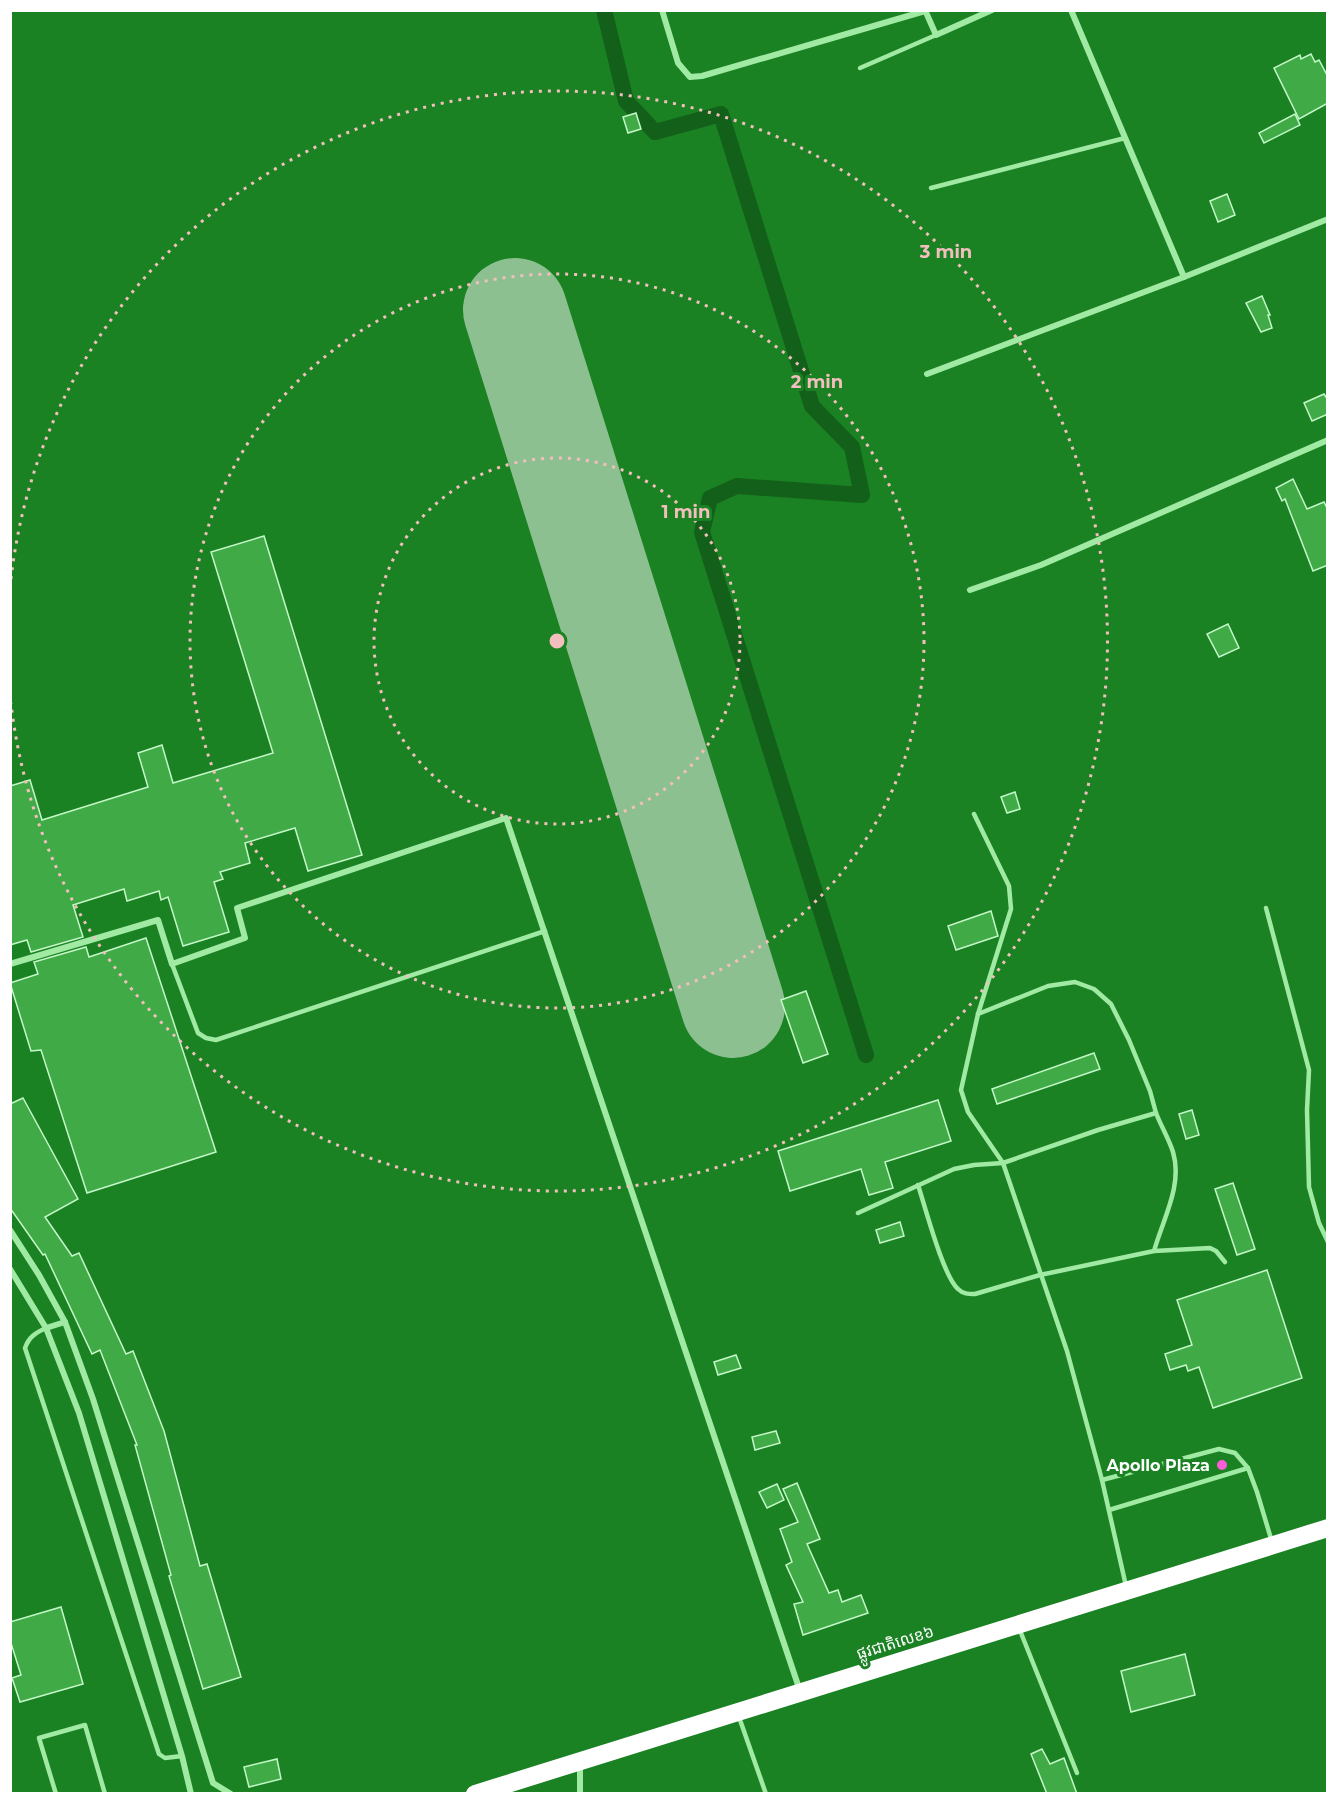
<svg xmlns="http://www.w3.org/2000/svg" width="1338" height="1804" viewBox="0 0 1338 1804" font-family="Montserrat,'Noto Sans Khmer',sans-serif">
  <rect width="100%" height="100%" fill="#1b8223"/>
  <g fill="none" stroke-linecap="round" stroke-linejoin="round">
    <path stroke="#126019" stroke-width="16" d="M 604,10 L 626,101 L 655,132 L 721,114 L 812,406 L 852,447 L 862,495 L 737,486 L 710,498 L 702,532 L 866,1055"/>
    <path stroke="#8dc091" stroke-width="104" d="M 515,310 L 733,1006"/>
  </g>
  <g fill="#3faa46" stroke="#c4f8c8" stroke-width="1.5">
    <path d="M 1311,54 L 1315,62 L 1319,60 L 1328,77 L 1328,103 L 1299,119 L 1274,68 L 1300,55 L 1301,59 Z"/>
    <path d="M 636,113 L 641,129 L 628,133 L 623,117 Z"/>
    <path d="M 1295,114 L 1300,125 L 1264,143 L 1259,133 Z"/>
    <path d="M 1227,194 L 1235,215 L 1218,222 L 1210,201 Z"/>
    <path d="M 1262,296 L 1270,315 L 1268,315 L 1272,328 L 1261,332 L 1246,303 Z"/>
    <path d="M 1324,394 L 1328,400 L 1328,414 L 1312,421 L 1304,403 Z"/>
    <path d="M 1293,479 L 1307,509 L 1324,502 L 1328,510 L 1328,565 L 1313,571 L 1285,499 L 1282,501 L 1276,488 Z"/>
    <path d="M 264,536 L 362,855 L 308,871 L 295,828 L 245,843 L 250,863 L 220,872 L 223,879 L 214,882 L 229,932 L 183,946 L 168,897 L 161,900 L 159,891 L 127,901 L 124,889 L 73,905 L 83,937 L 31,952 L 27,940 L 10,945 L 10,786 L 30,780 L 42,820 L 148,787 L 138,753 L 162,745 L 173,783 L 273,753 L 211,552 Z"/>
    <path d="M 1228,624 L 1239,648 L 1219,657 L 1207,634 Z"/>
    <path d="M 1015,792 L 1020,809 L 1007,813 L 1001,797 Z"/>
    <path d="M 991,911 L 998,936 L 956,950 L 948,926 Z"/>
    <path d="M 146,938 L 216,1152 L 87,1193 L 41,1050 L 31,1051 L 10,983 L 38,974 L 34,962 L 86,947 L 89,957 Z"/>
    <path d="M 806,991 L 828,1054 L 803,1063 L 781,1000 Z"/>
    <path d="M 1094,1053 L 1100,1069 L 997,1104 L 992,1089 Z"/>
    <path d="M 23,1098 L 78,1199 L 45,1217 L 72,1256 L 79,1253 L 126,1354 L 133,1351 L 164,1431 L 200,1566 L 207,1564 L 241,1677 L 203,1689 L 169,1576 L 171,1575 L 135,1445 L 137,1445 L 100,1350 L 92,1354 L 45,1254 L 43,1255 L 10,1208 L 10,1104 Z"/>
    <path d="M 938,1100 L 951,1141 L 885,1162 L 893,1188 L 869,1195 L 861,1169 L 790,1191 L 778,1151 Z"/>
    <path d="M 1192,1110 L 1199,1135 L 1186,1139 L 1179,1114 Z"/>
    <path d="M 1233,1183 L 1255,1249 L 1237,1255 L 1215,1189 Z"/>
    <path d="M 900,1222 L 904,1236 L 880,1243 L 876,1230 Z"/>
    <path d="M 1267,1270 L 1302,1378 L 1213,1408 L 1199,1367 L 1188,1371 L 1186,1365 L 1170,1370 L 1165,1354 L 1192,1345 L 1177,1300 Z"/>
    <path d="M 736,1355 L 741,1368 L 718,1375 L 714,1362 Z"/>
    <path d="M 776,1431 L 780,1443 L 755,1450 L 752,1437 Z"/>
    <path d="M 797,1483 L 820,1539 L 807,1544 L 829,1593 L 838,1590 L 842,1602 L 861,1595 L 868,1613 L 803,1635 L 794,1604 L 803,1602 L 786,1565 L 792,1562 L 780,1529 L 798,1522 L 783,1489 Z"/>
    <path d="M 777,1484 L 784,1500 L 767,1508 L 759,1492 Z"/>
    <path d="M 61,1607 L 83,1684 L 20,1702 L 12,1678 L 21,1675 L 10,1640 L 10,1622 Z"/>
    <path d="M 1185,1654 L 1195,1695 L 1131,1712 L 1121,1671 Z"/>
    <path d="M 1042,1749 L 1050,1764 L 1064,1758 L 1077,1794 L 1047,1794 L 1031,1754 Z"/>
    <path d="M 277,1759 L 281,1779 L 249,1787 L 244,1767 Z"/>
  </g>
  <g fill="none" stroke-linecap="round" stroke-linejoin="round">
    <g stroke="#a0eaa4" stroke-width="4.5">
      <path d="M 860,68 L 936,35"/>
      <path d="M 931,188 L 1125,138"/>
      <path d="M 974,814 L 1009,886 L 1011,909 L 978,1014 L 961,1090 L 968,1112 L 1003,1163 L 1067,1351 L 1102,1480 L 1126,1586"/>
      <path d="M 1266,908 L 1309,1070 L 1307,1110 L 1309,1187 L 1319,1223 L 1328,1242"/>
      <path d="M 172,964 L 198,1033 L 206,1038 L 216,1040 L 545,931"/>
      <path d="M 918,1185 C 925,1206 943,1276 958,1289 C 963,1294 968,1294 975,1294 L 1040,1275 L 1154,1251 C 1163,1219 1183,1185 1173,1152 C 1169,1139 1161,1126 1156,1113"/>
      <path d="M 858,1213 L 954,1169 L 974,1165 L 1003,1163 L 1098,1130 L 1156,1113 L 1150,1091 L 1129,1040 L 1111,1004 L 1094,989 L 1075,982 L 1048,986 L 978,1014"/>
      <path d="M 1154,1251 L 1210,1248 L 1216,1251 L 1225,1262"/>
      <path d="M 46,1328 C 35,1333 29,1337 25,1348 L 159,1754 L 165,1758 L 182,1756"/>
      <path d="M 1102,1480 L 1219,1449 L 1235,1453 L 1248,1468 L 1257,1492 L 1272,1542"/>
      <path d="M 1109,1510 L 1248,1468"/>
      <path d="M 1019,1628 L 1077,1773"/>
      <path d="M 739,1717 L 766,1794"/>
      <path d="M 56,1794 L 39,1738 L 85,1725 L 105,1794"/>
    </g>
    <g stroke="#a0eaa4" stroke-width="6">
      <path d="M 662,10 L 678,63 L 690,77 L 702,76 L 925,11"/>
      <path d="M 925,10 L 936,35 L 992,10"/>
      <path d="M 1071,10 L 1184,277"/>
      <path d="M 927,374 L 1184,277 L 1328,219"/>
      <path d="M 970,590 L 1041,565 L 1328,440"/>
      <path d="M 10,964 L 158,920 L 172,964 L 245,938 L 237,908 L 506,818 L 800,1691"/>
      <path d="M 10,1230 L 39,1275 L 65,1322 L 93,1399 L 213,1783 L 231,1794"/>
      <path d="M 10,1269 L 46,1328 L 79,1413 L 182,1756 L 191,1794"/>
      <path d="M 46,1328 L 65,1322"/>
      <path d="M 580,1794 L 580,1765"/>
    </g>
    <path stroke="#fff" stroke-width="18" d="M 475,1794 L 1328,1528"/>
  </g>
  <g fill="none" stroke="#f3bebe" stroke-width="3" stroke-dasharray="3 6">
    <circle cx="557" cy="641" r="183"/>
    <circle cx="557" cy="641" r="367"/>
    <path d="M11 579A550 550 0 1 1 11 703"/>
  </g>
  <circle fill="#fc5cd7" stroke="#1b8223" stroke-width="2" cx="1222" cy="1465" r="6"/>
  <g text-anchor="middle" stroke-width="6" stroke-linejoin="round" paint-order="stroke">
    <g font-size="16" font-weight="bold" fill="#fff" stroke="#1b8223" text-anchor="end">
      <text x="1210" y="1471">Apollo Plaza</text>
    </g>
    <g font-size="16" fill="#fff" stroke="#1b8223">
      <text transform="translate(895 1642) rotate(-17)" y="6">ផ្លូវជាតិលេខ៦</text>
    </g>
  </g>
  <circle cx="557" cy="641" r="9" fill="#f3bebe" stroke="#1b8223" stroke-width="3"/>
  <g font-size="18" text-anchor="middle" font-weight="bold" fill="#f3bebe" stroke="#1b8223" stroke-width="6" stroke-linejoin="round" paint-order="stroke">
    <text x="946" y="258">3 min</text>
    <text x="817" y="388">2 min</text>
    <text x="686" y="518">1 min</text>
  </g>
  <rect width="1338" height="1804" fill="none" stroke="#ffffff" stroke-width="24"/>
</svg>
